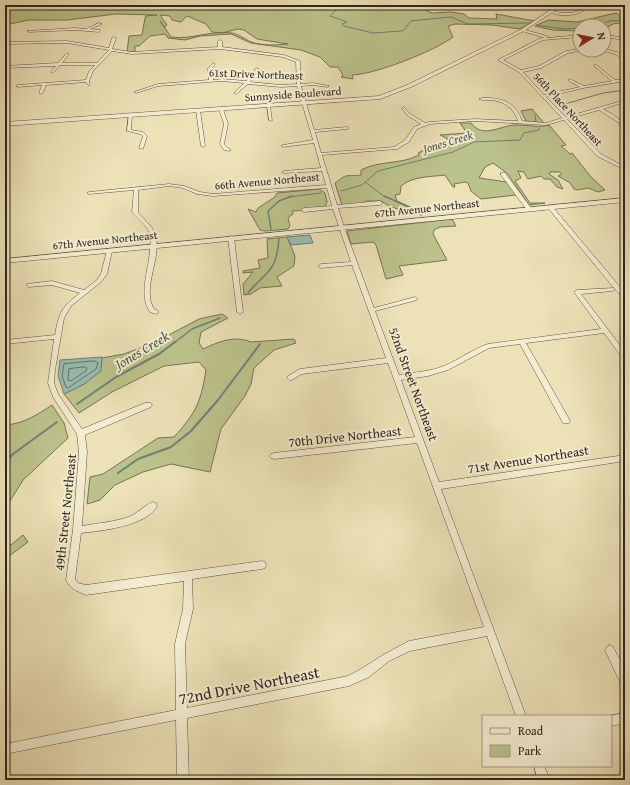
<svg xmlns="http://www.w3.org/2000/svg" width="630" height="785" viewBox="0 0 630 785" font-family="'Gentium Book Plus',serif">
  <rect width="100%" height="100%" fill="#ece1b7"/>
  <filter id="stains"><feTurbulence type="fractalNoise" baseFrequency=".005" numOctaves="4"/><feColorMatrix values="0 0 0 0 .2 0 0 0 0 .09 0 0 0 0 .02 0 0 0 .5 -.17"/></filter>
  <radialGradient id="worn" r=".72"><stop offset=".6" stop-color="#630" stop-opacity="0"/><stop offset="1" stop-color="#630" stop-opacity=".3"/></radialGradient>
  <g fill="#bcc28b" stroke="#767455" fill-rule="evenodd">
    <path d="M 5,5 L 415,5 L 432,13 L 451,12 L 464,14 L 469,18 L 497,19 L 496,14 L 535,21 L 519,29 L 493,25 L 455,24 L 448,26 L 453,37 C 435,51 373,75 352,75 L 353,79 L 341,77 L 343,75 L 338,67 L 330,67 L 320,57 L 301,50 L 251,43 L 231,34 L 200,36 L 185,40 L 168,38 L 165,34 L 150,36 L 139,46 L 135,46 L 135,52 L 127,52 L 129,36 L 142,35 L 145,18 L 146,18 L 145,16 L 157,15 L 116,14 L 67,20 L 29,20 L 5,25 ZM 160,15 L 170,16 L 172,20 L 181,22 L 187,16 L 206,24 L 212,32 L 222,33 L 238,29 L 244,30 L 257,39 L 288,44 C 277,45 262,46 251,42 C 245,39 238,34 232,33 C 211,30 191,40 171,37 L 160,21 L 165,27 L 167,25 Z"/>
    <path d="M 616,13 L 625,18 L 625,22 L 613,24 L 604,29 L 604,26 L 580,26 L 580,31 L 553,30 L 535,26 L 548,20 L 577,22 Z"/>
    <path d="M 532,109 L 544,123 L 526,121 L 521,111 Z"/>
    <path d="M 460,123 L 471,123 C 484,140 501,124 518,125 C 529,125 538,128 549,125 L 566,145 L 561,146 L 570,154 L 572,153 L 591,177 L 605,190 L 598,192 L 588,188 L 577,190 L 574,189 L 570,183 L 558,176 L 562,174 L 560,172 L 550,172 L 549,174 L 558,180 L 563,189 L 557,187 L 550,179 L 544,179 L 541,176 L 528,179 L 524,172 L 518,171 L 521,178 L 515,181 L 530,203 L 545,203 L 529,205 L 507,173 L 493,163 L 485,167 L 479,178 L 507,182 L 516,195 L 481,199 L 471,191 L 468,183 L 465,182 L 454,184 L 455,187 L 453,187 L 445,175 C 430,177 413,176 401,186 L 400,194 L 395,195 L 397,201 L 419,211 L 422,215 L 416,210 L 407,207 L 405,211 L 391,207 L 381,201 L 366,201 L 363,203 L 342,205 L 335,183 C 349,172 347,177 361,175 L 361,170 C 380,160 400,165 419,155 L 418,153 C 428,148 439,145 448,139 L 440,135 L 467,133 Z"/>
    <path d="M 319,189 L 325,193 L 327,202 L 325,207 C 314,208 301,211 292,211 L 293,214 L 288,218 L 290,226 L 288,229 L 265,231 L 260,230 L 248,209 L 256,212 L 258,208 L 275,197 L 277,193 Z"/>
    <path d="M 452,219 L 456,226 L 440,227 L 434,230 L 433,234 L 447,260 L 399,266 L 403,275 L 386,279 L 376,245 L 373,242 L 351,244 L 347,231 Z"/>
    <path d="M 287,237 L 295,256 L 294,266 L 277,277 L 282,286 L 260,288 L 251,294 L 244,295 L 243,284 L 253,272 L 243,273 L 243,271 L 260,268 L 258,260 L 268,258 L 267,239 Z"/>
    <path d="M 222,314 L 228,318 L 201,332 L 199,343 L 203,349 C 218,342 234,335 251,342 L 294,339 L 296,343 L 274,350 L 254,368 L 251,384 L 245,396 L 221,429 L 210,472 L 171,464 L 143,472 L 115,485 L 100,500 L 87,504 L 90,477 L 103,474 L 158,438 L 174,437 C 196,413 201,402 206,370 L 199,362 L 164,366 L 112,392 L 79,413 L 64,394 L 84,384 L 100,371 L 102,358 L 124,354 L 143,347 L 153,349 L 160,347 L 163,338 L 199,319 Z"/>
    <path d="M 52,405 L 64,423 L 68,438 L 23,480 L 5,509 L 5,425 C 23,424 37,415 52,405 Z"/>
    <path d="M 23,535 L 28,542 L 5,559 L 5,546 L 11,545 Z"/>
  </g>
  <g fill="#99bdb1" stroke="#6f8077">
    <path d="M 310,235 L 313,243 L 291,245 L 287,237 Z"/>
    <path d="M 102,357 L 101,371 L 84,384 L 64,394 L 58,376 L 60,360 Z"/>
  </g>
  <g fill="none" stroke-linecap="round" stroke-linejoin="round">
    <g stroke="#647168" stroke-width="1">
      <path d="M 95,361 L 98,363 L 96,369 L 68,388 L 66,387 L 62,376 L 64,364 Z"/>
      <path d="M 85,367 L 87,368 L 86,371 L 71,381 L 68,380 L 69,369 Z"/>
    </g>
    <g stroke="#6f8077" stroke-width="1">
      <path d="M 317,5 L 337,9 L 330,16 L 347,22 L 342,24 L 344,26 L 373,33 L 401,31 L 404,30 L 411,21 L 451,17 L 468,24 L 531,23"/>
      <path d="M 537,25 L 564,29 L 580,28"/>
      <path d="M 598,26 L 609,21 L 625,20"/>
      <path d="M 558,106 L 603,93 L 625,90"/>
      <path d="M 535,115 L 536,122"/>
      <path d="M 365,182 L 385,197"/>
      <path d="M 341,191 L 362,185 L 378,171 L 453,152 L 474,142 L 520,140 L 524,133 L 539,130 L 539,128"/>
      <path d="M 289,197 L 321,193"/>
    </g>
    <g stroke="#6f8077" stroke-width="1.5">
      <path d="M 384,196 L 418,211 L 421,215"/>
      <path d="M 271,229 L 268,211 L 279,201 L 292,196"/>
      <path d="M 248,293 C 267,270 276,274 279,239"/>
      <path d="M 174,343 L 192,329 L 220,318"/>
    </g>
    <g stroke="#6f8077" stroke-width="2">
      <path d="M 77,404 L 116,377 L 159,354 L 175,342"/>
      <path d="M 5,463 L 13,454 L 57,422"/>
      <path d="M 118,473 L 138,459 L 171,447 L 191,431 L 218,400 L 260,344"/>
    </g>
    <g stroke="#5f5445" stroke-width="1">
      <g id="minor">
        <path d="M 588,5 L 591,5 C 580,16 563,18 550,12 L 551,11 C 565,14 577,15 588,5 Z"/>
        <path d="M 99,23 L 102,24 L 90,29 L 100,30 L 99,32 L 75,30 L 29,32 L 27,31 L 75,28 L 86,29 Z"/>
        <path d="M 622,28 L 624,28 L 625,30 L 623,37 L 625,38 L 625,40 L 604,37 L 604,35 L 620,37 L 622,31 Z"/>
        <path d="M 522,29 L 547,36 L 547,38 L 580,35 L 580,37 L 543,40 L 503,60 L 521,70 L 539,66 L 566,51 L 580,49 L 583,50 L 568,53 L 541,68 L 523,72 L 544,95 L 580,87 L 569,81 L 568,80 L 570,79 L 584,86 L 612,81 L 594,66 L 595,64 L 615,80 L 625,79 L 625,81 L 583,88 L 546,97 L 566,117 L 625,100 L 625,102 L 603,109 C 613,115 625,119 625,132 L 623,131 L 618,122 L 599,110 L 567,119 L 601,154 L 625,167 L 625,170 L 597,156 L 564,120 L 546,125 L 475,121 L 430,124 L 417,129 L 409,142 L 397,149 L 322,155 L 337,205 L 380,201 L 383,203 L 380,205 L 338,208 L 344,227 L 374,308 L 415,297 L 418,299 L 417,300 L 375,311 L 399,375 C 414,372 431,372 446,365 C 460,359 473,349 488,344 L 601,329 L 574,292 L 577,290 L 614,288 L 548,208 L 548,206 L 552,206 L 625,293 L 625,299 L 623,298 L 614,288 L 614,290 L 612,291 L 581,294 L 625,352 L 625,359 L 623,359 L 604,333 L 526,343 L 569,419 L 570,421 L 569,423 L 563,423 L 520,344 L 489,348 L 448,370 L 428,376 L 401,380 L 439,482 L 625,455 L 625,461 L 441,489 L 526,716 L 516,716 L 487,636 L 410,651 L 389,661 L 369,677 L 349,686 L 187,718 L 189,780 L 177,780 L 176,720 L 5,754 L 5,744 L 176,710 L 175,644 L 183,609 L 184,581 L 86,595 C 77,591 70,589 66,580 L 73,530 L 79,452 L 77,434 L 53,397 L 48,383 L 54,339 L 5,344 L 5,340 L 55,335 C 59,312 62,307 80,293 L 52,285 L 29,287 L 27,286 L 27,284 L 52,281 L 84,290 L 97,280 L 101,274 L 107,250 L 111,250 L 112,251 L 107,274 L 101,282 L 71,306 L 64,318 L 55,370 L 54,383 L 58,394 L 82,429 L 145,403 L 151,403 L 152,405 L 151,407 L 85,435 L 87,452 L 82,526 C 98,523 116,522 131,516 C 139,512 145,505 153,502 L 156,503 L 157,506 C 147,526 101,531 81,533 L 75,579 L 78,583 L 86,585 L 262,561 L 265,562 L 266,565 L 265,568 L 262,569 L 192,579 L 193,609 L 185,644 L 187,708 L 348,676 L 361,669 L 383,655 L 409,641 L 484,627 L 417,443 L 274,459 L 271,458 L 270,456 L 271,454 L 274,453 L 415,437 L 388,363 L 302,374 L 290,381 L 287,378 L 288,376 L 300,369 L 386,358 L 352,265 L 321,268 L 318,266 L 321,264 L 351,262 L 333,209 L 304,212 L 301,210 L 304,208 L 332,206 L 327,188 L 213,196 L 197,194 L 183,188 L 169,186 L 138,190 L 138,212 C 143,219 152,225 155,234 C 163,256 141,288 154,309 L 158,311 L 159,312 L 156,314 L 150,312 C 138,294 149,270 150,249 C 151,244 151,239 150,234 C 147,225 138,219 132,212 L 134,190 L 89,194 L 87,193 L 89,192 L 169,184 L 184,186 L 200,192 L 213,194 L 326,185 L 322,171 L 284,173 L 282,172 L 284,171 L 321,168 L 314,143 L 283,147 L 281,146 L 283,145 L 313,140 L 297,86 L 281,87 L 248,84 L 236,94 L 234,93 L 244,83 L 222,81 L 158,86 L 136,93 L 134,92 L 158,84 L 209,80 L 208,68 L 213,63 L 215,64 L 212,68 L 213,80 L 222,79 L 246,81 L 255,73 L 255,69 L 257,68 L 259,69 L 259,73 L 250,82 L 281,85 L 297,84 L 296,62 L 283,57 L 220,49 L 132,54 L 112,51 L 93,71 L 89,81 L 90,85 L 88,85 L 86,82 L 46,85 L 43,93 L 41,94 L 39,93 L 42,85 L 18,87 L 16,86 L 18,85 L 86,80 L 89,71 L 95,65 L 60,65 L 53,73 L 51,72 L 56,66 L 5,68 L 5,66 L 58,63 L 67,53 L 69,54 L 62,63 L 97,63 L 109,50 L 67,43 L 5,44 L 5,42 L 67,41 L 109,48 L 112,38 L 114,37 L 116,38 L 112,49 L 132,52 L 218,47 L 218,41 L 220,40 L 222,41 L 222,47 L 284,55 L 300,61 L 300,84 L 313,83 L 329,86 L 327,87 L 313,85 L 301,86 L 314,130 L 347,127 L 349,128 L 347,129 L 315,132 L 321,153 L 394,147 L 405,140 L 414,127 L 421,124 L 407,115 L 402,108 L 404,107 L 409,113 L 425,123 L 429,122 L 475,119 L 518,121 C 514,108 505,102 492,100 C 487,100 483,101 479,99 C 483,97 487,98 491,98 C 507,99 517,106 522,121 L 546,123 L 562,118 L 519,72 L 498,60 L 541,38 L 545,38 L 522,31 Z"/>
        <path d="M 604,49 L 617,52 L 625,57 L 625,60 L 615,54 L 600,50 Z"/>
        <path d="M 267,104 L 270,105 L 272,121 L 269,120 Z"/>
        <path d="M 221,108 L 223,109 L 228,124 L 224,144 L 228,148 L 231,150 L 229,151 L 224,150 L 220,144 L 224,124 L 219,109 Z"/>
        <path d="M 198,109 L 200,110 L 205,146 L 203,147 L 201,146 L 196,110 Z"/>
        <path d="M 129,114 L 132,115 L 131,130 L 143,132 L 147,136 L 143,149 L 139,148 L 143,136 L 140,134 L 127,131 Z"/>
        <path d="M 501,173 L 505,173 L 531,208 L 531,210 L 527,210 L 501,175 Z"/>
        <path d="M 231,236 L 234,238 L 243,312 L 240,314 L 237,312 L 228,238 Z"/>
        <path d="M 610,645 L 613,647 L 625,669 L 625,685 L 621,684 L 605,650 L 607,647 Z"/>
        <path d="M 625,713 L 625,723 L 611,726 L 610,716 Z"/>
        <path d="M 534,766 L 544,766 L 550,780 L 538,780 Z"/>
      </g>
    </g>
    <g stroke="#5f5445" stroke-width="1">
      <g id="tertiary">
        <path d="M 558,5 L 563,5 L 524,31 L 411,87 L 380,99 L 5,126 L 5,122 L 379,96 L 407,85 L 522,29 Z"/>
        <path d="M 625,198 L 625,202 L 5,263 L 5,259 Z"/>
      </g>
    </g>
    <use href="#minor" fill="#f3ecd0" fill-rule="evenodd"/>
    <use href="#tertiary" fill="#f3ecd0" fill-rule="evenodd"/>
  </g>
  <g text-anchor="middle" stroke-width="4" stroke-linejoin="round" paint-order="stroke">
    <g font-size="11" fill="#30251f" stroke="#f3ecd0">
      <text transform="translate(256 74) rotate(2)" y="4">61st Drive Northeast</text>
      <text transform="translate(293 94) rotate(-4)" y="4">Sunnyside Boulevard</text>
      <text transform="translate(568 109) rotate(47)" y="4">56th Place Northeast</text>
      <text transform="translate(267 181) rotate(-5)" y="4">66th Avenue Northeast</text>
      <text transform="translate(427 208) rotate(-6)" y="4">67th Avenue Northeast</text>
      <text transform="translate(105 240) rotate(-6)" y="4">67th Avenue Northeast</text>
    </g>
    <g font-size="12" font-style="italic" fill="#50534b" stroke="#f3ecd0">
      <text transform="translate(448 142) rotate(-17)" y="4">Jones Creek</text>
    </g>
    <g font-size="13" fill="#30251f" stroke="#f3ecd0">
      <text transform="translate(414 384) rotate(70)" y="5">52nd Street Northeast</text>
      <text transform="translate(345 436) rotate(-6)" y="5">70th Drive Northeast</text>
      <text transform="translate(528 459) rotate(-9)" y="5">71st Avenue Northeast</text>
      <text transform="translate(65 512) rotate(-84)" y="5">49th Street Northeast</text>
    </g>
    <g font-size="14" font-style="italic" fill="#50534b" stroke="#f3ecd0">
      <text transform="translate(142 350) rotate(-31)" y="5">Jones Creek</text>
    </g>
    <g font-size="16" fill="#30251f" stroke="#f3ecd0">
      <text transform="translate(249 685) rotate(-11)" y="6">72nd Drive Northeast</text>
    </g>
  </g>
  <rect width="630" height="785" fill="none" stroke="#ece1b7" stroke-width="20"/>
  <rect x="6" y="6" width="618" height="773" fill="none" stroke="#30251f" stroke-width="2"/>
  <rect x="10" y="10" width="610" height="765" fill="none" stroke="#30251f"/>
  <rect x="482" y="715" width="130" height="52" fill="#f3ecd0" stroke="#a59c89"/>
  <rect x="490" y="728" width="20" height="6" fill="#f3ecd0" stroke="#a59c89"/>
  <text x="518" y="735" font-size="12" fill="#30251f">Road</text>
  <rect x="490" y="745" width="20" height="12" fill="#bcc28b" stroke="#a59c89"/>
  <text x="518" y="755" font-size="12" fill="#30251f">Park</text>
  <g transform="translate(592 38) rotate(80)"><circle r="19" fill="#f3ecd0" stroke="#a59c89"/>
  <path d="M0-3L7 15L0 10L-7 15Z" fill="#8f2418"/>
  <text y="-6" font-size="11" font-weight="bold" text-anchor="middle" fill="#30251f">N</text>
  </g>
  <rect width="100%" height="100%" filter="url(#stains)"/>
  <rect width="100%" height="100%" fill="url(#worn)"/>
</svg>
